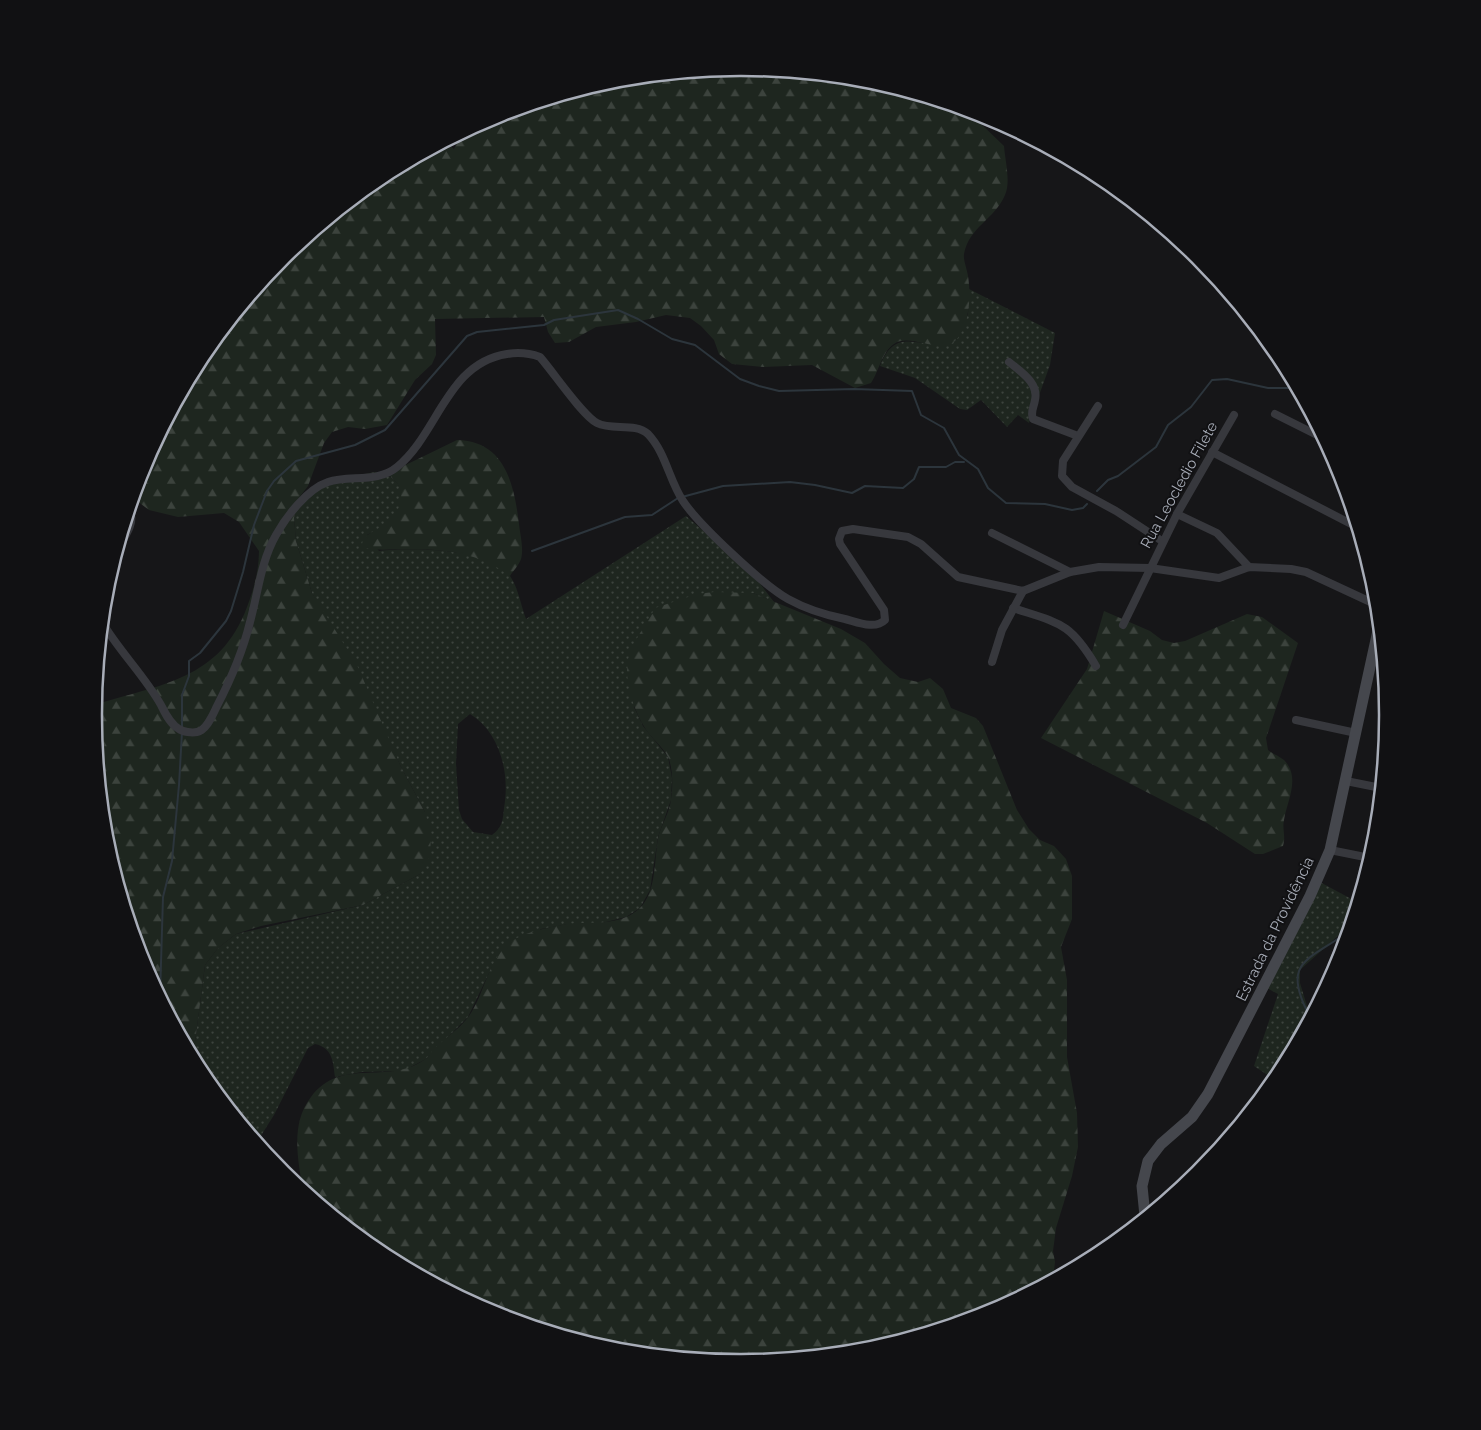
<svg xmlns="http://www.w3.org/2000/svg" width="1481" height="1430" viewBox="0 0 1481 1430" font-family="Raleway,sans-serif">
  <defs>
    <pattern id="grass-dots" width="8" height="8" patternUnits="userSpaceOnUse" patternTransform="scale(1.25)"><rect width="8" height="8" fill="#1e261f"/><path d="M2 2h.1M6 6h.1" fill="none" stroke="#3c433d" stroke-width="1.8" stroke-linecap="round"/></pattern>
    <pattern id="forest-firs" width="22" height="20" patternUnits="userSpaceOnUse" patternTransform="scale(1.25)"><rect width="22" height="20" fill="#1e261f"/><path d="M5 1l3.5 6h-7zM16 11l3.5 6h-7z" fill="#3c433d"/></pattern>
  </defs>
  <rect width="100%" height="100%" fill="#161618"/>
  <g fill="url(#grass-dots)" fill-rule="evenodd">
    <path d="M 969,289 L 1055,333 L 1050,365 L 1029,423 L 1018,415 L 1007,427 L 981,400 L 967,410 L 960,409 L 915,378 L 880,366 C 897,321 924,355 956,340 L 968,314 Z"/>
    <path d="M 375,472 C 398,475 410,493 396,515 C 390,525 377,530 367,535 L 379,551 C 410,547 491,548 510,576 C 518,587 521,606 526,619 L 686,516 L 752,573 L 774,602 L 753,593 L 634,707 L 643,726 L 668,757 L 672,778 L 671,800 L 658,837 L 650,890 L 640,908 L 626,917 L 598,924 L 569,924 L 541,929 L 492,967 L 468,1017 L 426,1059 L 403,1071 L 362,1072 L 335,1077 C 333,1062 333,1048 315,1044 L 308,1048 L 274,1115 L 257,1142 L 202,1074 L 193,1058 L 205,965 L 218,948 L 236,934 L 363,905 L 420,874 L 425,812 L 401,767 L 372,704 L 312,593 L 296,541 L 294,518 L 298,499 L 342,478 ZM 470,714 C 501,733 510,775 504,808 C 503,820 502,828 492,835 L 473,832 L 462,819 L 459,810 L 456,764 L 458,724 Z"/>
    <path d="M 1318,881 L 1357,902 L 1350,925 L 1300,970 L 1300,983 L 1310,1016 L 1275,1080 L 1254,1066 L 1278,994 L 1263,986 Z"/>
  </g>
  <g fill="url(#forest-firs)">
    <path d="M 740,68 L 867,80 L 979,114 L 979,122 L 1004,146 C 1005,160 1011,182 1005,195 C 995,219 969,227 964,254 C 963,260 967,269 968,276 C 971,295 970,323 957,339 C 941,357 911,332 894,344 C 882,352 879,371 871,383 L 855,388 L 812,365 L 763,367 L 732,364 L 719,354 L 714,340 L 701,326 L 690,318 L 666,315 L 636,322 L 596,327 L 569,342 L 555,343 L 548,332 L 544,317 L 435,319 L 436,355 L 432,364 L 415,380 L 387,425 L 365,429 L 348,427 L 332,432 L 324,443 L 308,486 L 298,499 L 294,518 L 296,541 L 312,593 L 357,665 L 401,767 L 425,812 L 431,834 L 430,856 L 420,874 L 363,905 L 261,926 L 236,934 L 218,948 L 205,965 L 193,1058 L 142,963 L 105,841 L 93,715 L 94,705 C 161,684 220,680 247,607 C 254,589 259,570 259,551 L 239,522 L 224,513 L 178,517 L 149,510 L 133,498 L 142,467 L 202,355 L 283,257 L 381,176 L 445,142 L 454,149 L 461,134 L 493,117 L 614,80 Z"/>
    <path d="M 457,440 C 505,441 514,484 519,524 C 520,534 524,549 521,559 C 519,565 513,571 510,576 C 480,553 445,549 407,549 C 393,549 379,551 365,548 L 362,544 C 365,527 396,531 401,499 C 402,486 396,481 387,474 Z"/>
    <path d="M 714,592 L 753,593 L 841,629 L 865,643 L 884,664 L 900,678 L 918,682 L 930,678 L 943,689 L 951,708 L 976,718 L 983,726 L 1017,810 L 1029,829 L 1040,840 L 1054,846 L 1066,859 L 1072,876 L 1072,919 L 1061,947 L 1067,980 L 1067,1057 L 1077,1113 L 1078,1147 L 1072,1176 L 1056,1228 L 1053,1251 L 1055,1262 L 1053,1279 L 988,1313 L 867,1350 L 740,1362 L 614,1350 L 492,1313 L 381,1253 L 303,1190 C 298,1160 290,1124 311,1097 C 342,1056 386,1086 424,1060 C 428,1058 430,1054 432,1051 C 443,1039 459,1030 469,1016 C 486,993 489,950 519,937 C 534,930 551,927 567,924 C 592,921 618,927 639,909 C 657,892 654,860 658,838 C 661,825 670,812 671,799 C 673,787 673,768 668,757 C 663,747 651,738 645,728 C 634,711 624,681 628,660 C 632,642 647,624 655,608 L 697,594 Z"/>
    <path d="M 1104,611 L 1150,631 L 1162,640 L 1174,643 L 1185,641 L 1247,614 L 1262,617 L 1298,643 L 1266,738 L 1268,750 C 1273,754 1279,756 1284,760 C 1301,777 1287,801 1284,820 C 1282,829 1286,836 1283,846 L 1263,854 L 1255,854 L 1207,823 L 1041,738 L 1087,669 Z"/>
  </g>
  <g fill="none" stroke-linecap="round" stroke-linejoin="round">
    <g stroke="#2c353c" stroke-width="2">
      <path d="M 1097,491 L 1108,480 L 1118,476 L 1156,447 L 1168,425 L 1191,407 L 1212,380 L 1227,379 L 1268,388 L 1297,388"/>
      <path d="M 682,497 L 723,486 L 790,482 L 815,485 L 852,493 L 865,486 L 903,488 L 914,479 L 919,467 L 946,467 L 955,462 L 964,462"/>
      <path d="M 532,551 L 625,517 L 652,515 L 678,498"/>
      <path d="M 182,727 L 182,695 L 189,676 L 189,661 L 200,653 L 226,621 L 231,611 L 243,572 L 254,525 L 267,491 L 274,481 L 296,461 L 355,445 L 385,430 L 467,336 L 477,332 L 544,325 L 554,320 L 618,310 L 638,319 L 672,339 L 695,345 L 740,379 L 759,386 L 779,391 L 854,389 L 912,391 L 921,415 L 944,428 L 959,455 L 978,469 L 988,488 L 1006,503 L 1045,504 L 1072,510 L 1083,508 L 1087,504"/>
      <path d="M 160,996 L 163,897 L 172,861 L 179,785 L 182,732"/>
      <path d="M 1310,1017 C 1280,961 1308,961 1348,932"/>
    </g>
    <g stroke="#37383d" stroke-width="8">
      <path d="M 1009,362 C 1021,372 1039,383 1035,400 C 1034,407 1030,412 1033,419 L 1078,436"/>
      <path d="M 1098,406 L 1063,461 L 1062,476 L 1072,487 L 1116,511 L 1162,541"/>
      <path d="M 1275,414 L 1323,438"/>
      <path d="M 1212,452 L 1357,527"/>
      <path d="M 1177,514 L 1217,533 L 1249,567"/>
      <path d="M 992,533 L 1070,572"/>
      <path d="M 117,550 C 123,539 137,522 129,510"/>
      <path d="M 1013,608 C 1059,623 1070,622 1096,666"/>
      <path d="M 102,622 C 119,651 144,675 161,705 C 165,713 170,724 179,729 C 183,732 192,733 197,732 C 207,730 213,714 217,706 C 231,679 243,651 250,622 C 258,593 261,561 276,535 C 286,517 307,489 328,482 C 350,475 378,483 397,467 C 438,434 447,363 507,354 C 519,352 529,353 540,357 C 554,373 582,415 597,423 C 612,431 635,422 648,434 C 666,453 669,480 683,501 C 699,525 763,585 788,599 C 806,609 825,615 845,619 C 857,622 875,630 885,620 L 884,610 L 840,544 L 839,539 L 842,531 L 853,529 L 908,537 L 921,544 L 958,577 L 1023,591 L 1070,572 L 1099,567 L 1150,568 L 1219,578 L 1249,567 L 1291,569 L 1306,572 L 1377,605"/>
      <path d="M 1123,625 L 1177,514 L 1234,415"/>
      <path d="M 992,662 L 1002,630 L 1023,591"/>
      <path d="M 1296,720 L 1356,733"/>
      <path d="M 1346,781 L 1381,788"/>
      <path d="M 1330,850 L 1370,858"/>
    </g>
    <path stroke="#45474d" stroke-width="11" d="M 1145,1216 L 1142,1186 L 1148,1161 L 1161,1144 L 1192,1117 L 1208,1094 L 1310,896 L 1330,850 L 1379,626"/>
  </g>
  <g text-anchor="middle" stroke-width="4" stroke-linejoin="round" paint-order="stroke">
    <g font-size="15" fill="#a8adb8" stroke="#111113">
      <text transform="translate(1179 485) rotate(-61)" y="5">Rua Leocledio Filete</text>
      <text transform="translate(1275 929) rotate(-64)" y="5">Estrada da Providência</text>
    </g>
  </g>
  <path d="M0 0H1481V1430H0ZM740 76H741A638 638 0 0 1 1379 714V716A638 638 0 0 1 741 1354H740A638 638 0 0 1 102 716V714A638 638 0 0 1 740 76Z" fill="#111113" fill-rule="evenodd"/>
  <path fill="none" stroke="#a8adb8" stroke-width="2.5" d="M740 76H741A638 638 0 0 1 1379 714V716A638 638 0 0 1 741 1354H740A638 638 0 0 1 102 716V714A638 638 0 0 1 740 76Z"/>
</svg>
